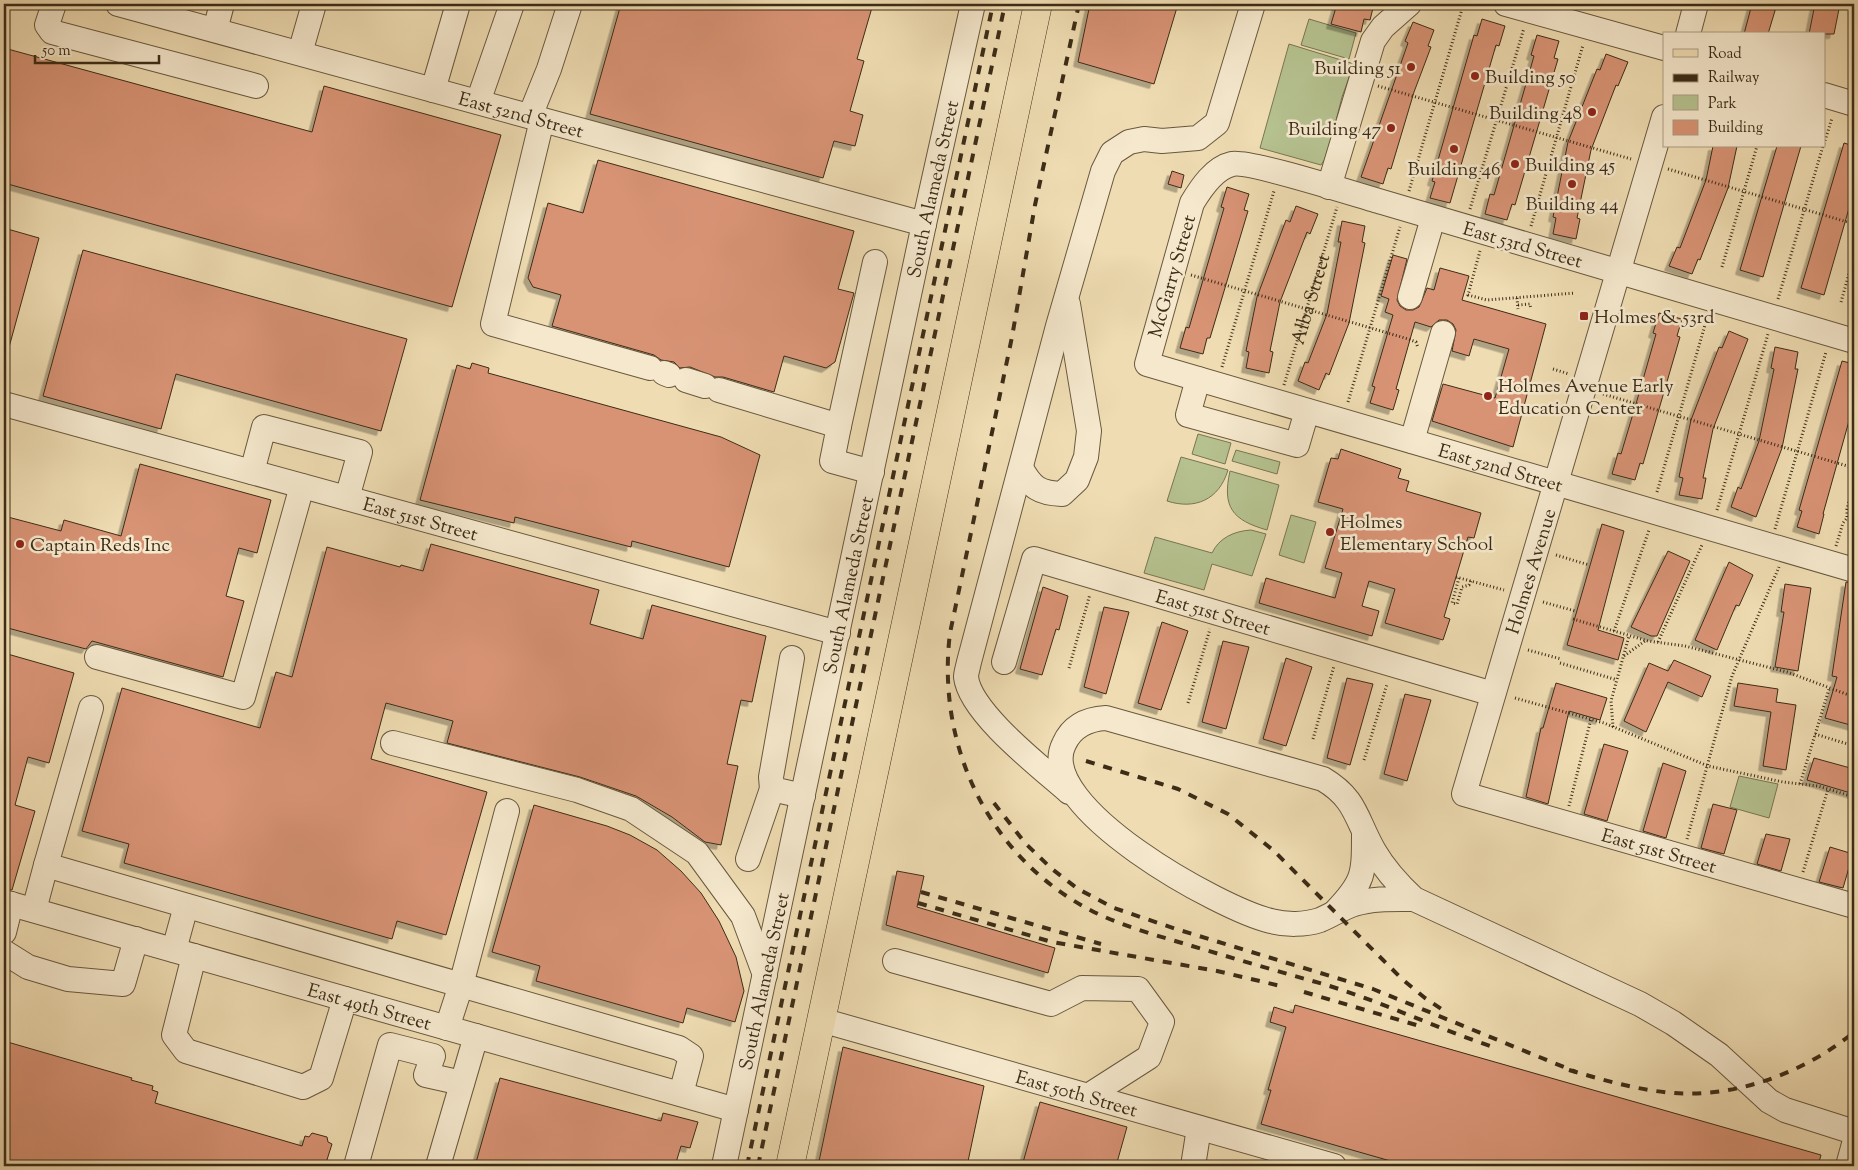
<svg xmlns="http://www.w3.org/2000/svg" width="1858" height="1170" viewBox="0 0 1858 1170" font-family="'Sorts Mill Goudy',serif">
  <defs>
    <filter id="shadow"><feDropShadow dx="-4.5" dy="4.5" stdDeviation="0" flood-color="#0004"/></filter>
  </defs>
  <rect width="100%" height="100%" fill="#efdcb2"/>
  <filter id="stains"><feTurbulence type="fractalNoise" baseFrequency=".004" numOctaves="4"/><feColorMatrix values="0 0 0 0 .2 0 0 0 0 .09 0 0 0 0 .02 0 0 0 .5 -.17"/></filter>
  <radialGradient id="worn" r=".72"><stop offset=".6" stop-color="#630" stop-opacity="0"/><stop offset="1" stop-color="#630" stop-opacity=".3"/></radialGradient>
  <g fill="#b5c18f" stroke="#787653">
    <path d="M 1309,19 L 1356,33 L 1349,59 L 1301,45 Z"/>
    <path d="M 1289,44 L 1354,64 L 1342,97 L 1327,156 L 1321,165 L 1260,148 Z"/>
    <path d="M 1198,434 L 1231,443 L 1225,464 L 1192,454 Z"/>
    <path d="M 1236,450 L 1280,462 L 1277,474 L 1232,461 Z"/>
    <path d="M 1181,457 L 1228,470 C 1219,500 1195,510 1167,501 Z"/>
    <path d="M 1230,471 L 1279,485 L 1267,530 C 1232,520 1222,507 1230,471 Z"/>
    <path d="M 1291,515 L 1316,522 L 1304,563 L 1279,555 Z"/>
    <path d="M 1251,530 L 1266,534 L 1252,576 L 1212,564 L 1204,590 L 1144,573 L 1155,537 L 1212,553 C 1219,538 1234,531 1251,530 Z"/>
    <path d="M 1739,776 L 1778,784 L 1769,818 L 1730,807 Z"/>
  </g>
  <g fill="#d89374" stroke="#3c2c17" filter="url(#shadow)">
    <path d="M 621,4 L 873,4 L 857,59 L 864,61 L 850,111 L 863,115 L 855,146 L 834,141 L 823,178 L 590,114 Z"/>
    <path d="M 1090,4 L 1178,4 L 1154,84 L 1078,62 Z"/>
    <path d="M 1337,4 L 1374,4 L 1370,20 L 1364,19 L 1361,32 L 1331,24 Z"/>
    <path d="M 1752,4 L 1777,4 L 1768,34 L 1744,34 Z"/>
    <path d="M 1815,4 L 1840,4 L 1834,34 L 1809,34 Z"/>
    <path d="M 1482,19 L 1505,26 L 1499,46 L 1496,45 L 1450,203 L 1430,198 L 1435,182 L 1432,181 L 1474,35 L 1477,36 Z"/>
    <path d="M 1413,22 L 1434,30 L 1428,46 L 1431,47 L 1414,92 L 1391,169 L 1388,168 L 1383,184 L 1361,177 L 1408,43 L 1405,41 Z"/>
    <path d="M 1537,35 L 1559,41 L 1554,58 L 1558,59 L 1515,205 L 1512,204 L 1507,220 L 1485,214 L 1490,194 L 1494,195 L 1534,56 L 1531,55 Z"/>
    <path d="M 4,48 L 312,132 L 324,86 L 501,135 L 452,307 L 4,183 Z"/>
    <path d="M 1606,54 L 1628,62 L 1618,86 L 1616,85 L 1591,150 L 1577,218 L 1580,219 L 1576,239 L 1553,234 L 1556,218 L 1553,217 L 1568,142 L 1597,69 L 1600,70 Z"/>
    <path d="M 1844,143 L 1854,146 L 1854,191 L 1824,295 L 1801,288 Z"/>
    <path d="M 1713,146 L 1737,146 L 1728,188 L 1700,260 L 1698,259 L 1692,274 L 1669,266 L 1677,247 L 1680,248 L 1706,180 Z"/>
    <path d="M 1777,146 L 1801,146 L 1763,277 L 1740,270 Z"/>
    <path d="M 598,160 L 854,231 L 838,289 L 854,293 L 835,362 L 826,368 L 784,356 L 774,392 L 723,377 L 715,377 L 690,367 L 680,368 L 674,362 L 661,360 L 654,355 L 552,326 L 561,295 L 533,287 L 528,278 L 548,203 L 583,213 Z"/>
    <path d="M 1172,171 L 1184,175 L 1181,188 L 1168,184 Z"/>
    <path d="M 1227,187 L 1249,194 L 1244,210 L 1248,211 L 1210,338 L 1207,338 L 1203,354 L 1180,348 L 1186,327 L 1189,328 L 1224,208 L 1221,207 Z"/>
    <path d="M 1296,206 L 1318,214 L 1310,234 L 1307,232 L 1280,302 L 1270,351 L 1273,352 L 1269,373 L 1246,368 L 1249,352 L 1246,351 L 1257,297 L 1286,220 L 1290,222 Z"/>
    <path d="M 1342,221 L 1365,226 L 1362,242 L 1365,243 L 1349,323 L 1329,375 L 1326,373 L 1319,390 L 1298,381 L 1305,362 L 1308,363 L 1327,314 L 1341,242 L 1338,242 Z"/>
    <path d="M 4,228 L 39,238 L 8,351 L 4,350 Z"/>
    <path d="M 83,250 L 407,339 L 381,431 L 176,374 L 161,429 L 43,396 Z"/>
    <path d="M 1393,255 L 1407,259 L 1397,300 L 1400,306 L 1406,310 L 1413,310 L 1419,307 L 1427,288 L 1434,290 L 1440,268 L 1469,276 L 1462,300 L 1546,324 L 1513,447 L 1432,421 L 1443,384 L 1495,398 L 1509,349 L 1474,339 L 1469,356 L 1452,351 L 1456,330 L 1453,324 L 1447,320 L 1439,320 L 1431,327 L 1415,322 L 1396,389 L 1399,390 L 1393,410 L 1370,403 L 1375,387 L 1372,386 L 1393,315 L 1385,312 L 1389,299 L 1381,296 Z"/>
    <path d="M 1659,313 L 1682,319 L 1677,336 L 1680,337 L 1643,464 L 1640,463 L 1635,480 L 1612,474 L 1618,453 L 1621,454 L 1638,397 L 1656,334 L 1653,333 Z"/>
    <path d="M 1729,331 L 1748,339 L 1713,429 L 1703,478 L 1706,478 L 1702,499 L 1679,495 L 1683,478 L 1679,477 L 1691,420 L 1719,347 L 1722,348 Z"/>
    <path d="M 1775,347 L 1798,352 L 1795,369 L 1798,369 L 1782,448 L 1756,517 L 1731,507 L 1738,487 L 1741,489 L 1759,441 L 1774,369 L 1771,368 Z"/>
    <path d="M 1842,361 L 1854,364 L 1854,403 L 1823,514 L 1824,514 L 1819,534 L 1797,527 L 1802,511 L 1799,510 Z"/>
    <path d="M 472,363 L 489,368 L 488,373 L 721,437 L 760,455 L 729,567 L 632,541 L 631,547 L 515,517 L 514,523 L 420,500 L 457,365 L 470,369 Z"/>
    <path d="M 1341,449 L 1401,469 L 1398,478 L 1409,481 L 1406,491 L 1481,513 L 1474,538 L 1468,537 L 1444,617 L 1450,619 L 1443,640 L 1385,623 L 1395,589 L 1369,581 L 1362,606 L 1379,611 L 1372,636 L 1259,603 L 1266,578 L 1335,598 L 1342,573 L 1325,568 L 1343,509 L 1318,502 L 1331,458 L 1338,459 Z"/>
    <path d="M 140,464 L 271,500 L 257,553 L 239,548 L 226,596 L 244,601 L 223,677 L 92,641 L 86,649 L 4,627 L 4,516 L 61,531 L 64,520 L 121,536 Z"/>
    <path d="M 1602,524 L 1624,531 L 1598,630 L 1624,638 L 1618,660 L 1567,645 Z"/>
    <path d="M 431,544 L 599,590 L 590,624 L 643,639 L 652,605 L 766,636 L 752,702 L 741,700 L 727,764 L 738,766 L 721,845 L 705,842 L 672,817 L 636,796 L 580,777 L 447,743 L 453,721 L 386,703 L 371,759 L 487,792 L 446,935 L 397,921 L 392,939 L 124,863 L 129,844 L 82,831 L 122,688 L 260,728 L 276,672 L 292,677 L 327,547 L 400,567 L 401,565 L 423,571 Z"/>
    <path d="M 1668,551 L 1690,561 L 1657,636 L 1651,636 L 1631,627 Z"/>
    <path d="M 1729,562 L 1753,575 L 1739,606 L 1736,605 L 1717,650 L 1695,640 Z"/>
    <path d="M 1846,582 L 1854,583 L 1854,726 L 1825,718 L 1837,677 L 1832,676 Z"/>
    <path d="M 1785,584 L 1811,588 L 1798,671 L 1775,667 L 1784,612 L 1781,612 Z"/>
    <path d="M 1043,587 L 1068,596 L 1059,630 L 1056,629 L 1042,675 L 1020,669 Z"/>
    <path d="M 1104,607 L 1129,612 L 1106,694 L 1084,687 Z"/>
    <path d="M 1162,622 L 1188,631 L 1161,710 L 1138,703 Z"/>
    <path d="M 1223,641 L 1249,647 L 1226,729 L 1202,722 Z"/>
    <path d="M 4,653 L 74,673 L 49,763 L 28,757 L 15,805 L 35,811 L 12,890 L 4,889 Z"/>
    <path d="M 1286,658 L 1312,667 L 1286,746 L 1263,739 Z"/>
    <path d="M 1674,660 L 1711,676 L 1702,697 L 1668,682 L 1646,732 L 1624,721 L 1649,663 L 1668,671 Z"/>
    <path d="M 1347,678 L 1373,684 L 1350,765 L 1327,758 Z"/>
    <path d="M 1556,683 L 1607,698 L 1600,720 L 1569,711 L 1548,804 L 1526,797 L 1541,728 L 1543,728 Z"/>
    <path d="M 1738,683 L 1778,689 L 1776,702 L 1796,705 L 1786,770 L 1763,766 L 1771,712 L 1734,706 Z"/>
    <path d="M 1405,694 L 1431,700 L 1407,781 L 1384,774 Z"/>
    <path d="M 1604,744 L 1628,751 L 1607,821 L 1584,814 Z"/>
    <path d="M 1814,758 L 1854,769 L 1854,794 L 1807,780 Z"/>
    <path d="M 1663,763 L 1686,771 L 1666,838 L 1643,831 Z"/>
    <path d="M 1713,804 L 1737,810 L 1724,854 L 1701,848 Z"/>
    <path d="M 534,805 L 607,826 L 630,835 L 657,850 L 681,871 L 701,893 L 719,921 L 736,957 L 744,991 L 735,1022 L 687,1008 L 683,1023 L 536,981 L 540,966 L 492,952 Z"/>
    <path d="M 1766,834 L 1790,839 L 1781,871 L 1757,864 Z"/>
    <path d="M 1830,847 L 1853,854 L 1843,888 L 1819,882 Z"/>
    <path d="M 897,871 L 924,876 L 917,907 L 1055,948 L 1048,973 L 886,925 Z"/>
    <path d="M 1295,1005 L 1821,1155 L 1818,1166 L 1408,1166 L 1261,1124 L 1271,1090 L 1268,1090 L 1286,1027 L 1270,1022 L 1274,1007 L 1293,1013 Z"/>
    <path d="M 4,1041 L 132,1078 L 131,1080 L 153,1086 L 152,1090 L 158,1092 L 155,1103 L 302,1146 L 305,1136 L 309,1137 L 312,1133 L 327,1137 L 328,1142 L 332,1144 L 325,1166 L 4,1166 Z"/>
    <path d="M 843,1047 L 984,1086 L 967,1166 L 818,1166 Z"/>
    <path d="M 500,1078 L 661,1121 L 663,1113 L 698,1122 L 690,1148 L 681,1146 L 675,1166 L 475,1166 Z"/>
    <path d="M 1040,1102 L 1127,1127 L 1116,1166 L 1022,1166 Z"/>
  </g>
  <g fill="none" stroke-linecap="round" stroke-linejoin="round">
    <g stroke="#69583e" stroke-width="26">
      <g id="minor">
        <path d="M 54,4 L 47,25 L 52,32 L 256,86"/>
        <path id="s2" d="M 118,4 L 924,224"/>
        <path d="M 1506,4 L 1664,48"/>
        <path d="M 215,30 L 222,4"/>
        <path d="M 1688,34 L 1696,4"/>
        <path d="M 300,53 L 314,4"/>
        <path d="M 433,90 L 458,4"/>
        <path d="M 1824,95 L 1854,104"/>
        <path d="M 478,102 L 512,4"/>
        <path d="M 530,116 L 549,69 L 570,4"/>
        <path id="s3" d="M 1664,117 L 1464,794 L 1854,906"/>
        <path d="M 542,120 L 493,324 L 650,368"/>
        <path d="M 1329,187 L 1373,41 L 1383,27 L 1409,4"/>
        <path d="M 1410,297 L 1433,218"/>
        <path id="s4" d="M 1854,341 C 1697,294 1539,249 1382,202 C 1357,195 1249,160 1232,164 C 1214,168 1201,188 1192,203 L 1147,364 L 1854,570"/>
        <path d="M 664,373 L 669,375"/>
        <path d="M 1198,379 L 1188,415 L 1297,445 L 1307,411"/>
        <path d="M 686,380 L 705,386"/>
        <path d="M 719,390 L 839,426 L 832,461 L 872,472"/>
        <path id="s5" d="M 4,404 L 838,633"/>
        <path d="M 839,426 L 875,262"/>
        <path d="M 1412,441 L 1443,333"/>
        <path d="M 1021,468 C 1032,488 1039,493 1062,494 L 1077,480 L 1086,457 L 1089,431 L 1068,304"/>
        <path d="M 252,472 L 264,427 L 360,452 L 347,498"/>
        <path d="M 97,657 L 243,697 L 302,486"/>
        <path d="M 792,658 L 771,777 L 772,789 L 803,796"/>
        <path id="s6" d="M 1004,662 L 1034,559 L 1493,694"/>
        <path d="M 91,708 L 46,865 L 679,1048 L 691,1056 L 681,1094"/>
        <path d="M 393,743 L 577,790 L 631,809 L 697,853 L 743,916 L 765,975"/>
        <path d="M 1069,792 C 1042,768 970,713 966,677 C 966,673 968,667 969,662 L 1058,326 L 1103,171 L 1112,153 L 1129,142 L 1144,139 L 1162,141 L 1198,138 L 1217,123 L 1253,4"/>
        <path d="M 748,859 L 772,789"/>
        <path d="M 1414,899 C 1394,899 1374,898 1354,904 C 1342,908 1332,915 1320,920 C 1305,925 1286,925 1271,921 C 1222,910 1033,806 1064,744 C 1072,726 1087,719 1106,718 L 1323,779 C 1357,799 1356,820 1374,851 C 1385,870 1399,885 1414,899 L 1640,1004 L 1673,1023 L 1719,1055 L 1769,1101 L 1785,1110 L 1854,1132"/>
        <path id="s7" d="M 4,902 L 736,1110"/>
        <path d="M 34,910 L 46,865"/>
        <path d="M 1336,911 C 1364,882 1364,874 1364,834"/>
        <path d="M 4,932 L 11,904"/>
        <path d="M 174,950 L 186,906"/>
        <path d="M 4,952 L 28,967 L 68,979 L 123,984 L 136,939"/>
        <path d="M 194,956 L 174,1035 L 186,1051 L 303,1087 L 321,1078 L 345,999"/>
        <path d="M 895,961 L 1051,1004 L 1082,988 L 1138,989 L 1162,1022 L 1149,1057 L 1088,1096"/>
        <path id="s8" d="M 821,1020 L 1334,1166"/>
        <path d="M 447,1028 L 461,985 L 507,811"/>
        <path d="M 356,1166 L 390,1045 L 433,1056 L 426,1075 L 462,1083"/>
        <path d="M 438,1166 L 476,1036"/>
        <path id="s9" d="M 724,1166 L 924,224 L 973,4"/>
        <path d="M 1193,1166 L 1199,1128"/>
        <path d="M 1848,1166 L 1854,1144"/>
      </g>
    </g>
    <g stroke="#3c2c17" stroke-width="29">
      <path id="major" d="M 790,1166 L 1038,4"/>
    </g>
    <g stroke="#3c2c17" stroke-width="3" stroke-dasharray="1 2.5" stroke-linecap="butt">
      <path d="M 1378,86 L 1631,159"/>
      <path d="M 1824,144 L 1832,118"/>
      <path d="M 1668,169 L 1854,224"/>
      <path d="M 1409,191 L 1462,9 L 1461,4"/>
      <path d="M 1470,209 L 1524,28"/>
      <path d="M 1531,226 L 1583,45"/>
      <path d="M 1480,251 L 1468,295 L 1487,300 L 1575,293"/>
      <path d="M 1722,267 L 1757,146"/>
      <path d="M 1191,275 L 1408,339 L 1416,342 L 1418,348"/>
      <path d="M 1517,298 L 1518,309"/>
      <path d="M 1778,299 L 1823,146"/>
      <path d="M 1841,302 L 1854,256"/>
      <path d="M 1518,305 L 1530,304 L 1531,309"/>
      <path d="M 1222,367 L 1274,191"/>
      <path d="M 1553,369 L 1569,374"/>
      <path id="s1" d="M 1284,385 L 1337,207"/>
      <path d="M 1603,394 L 1854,468"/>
      <path d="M 1348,402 L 1400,227"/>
      <path d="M 1657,492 L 1707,318"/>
      <path d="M 1717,510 L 1768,334"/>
      <path d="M 1775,529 L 1826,352"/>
      <path d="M 1836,546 L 1843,523 L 1847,518 L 1847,509 L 1854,482"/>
      <path d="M 1556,555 L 1589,565"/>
      <path d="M 1456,577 L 1504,590"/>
      <path d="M 1459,578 L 1452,603 L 1457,604 L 1462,587 L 1469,585 L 1471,581"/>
      <path d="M 1543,602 L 1575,611"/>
      <path d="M 1573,619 L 1648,641 L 1685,646 L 1787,672 L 1854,697"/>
      <path d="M 1614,631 L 1649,530"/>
      <path d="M 1658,642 L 1702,545"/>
      <path d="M 1528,650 L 1561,659"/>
      <path d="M 1624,656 L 1645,641"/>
      <path d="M 1560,663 L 1617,680"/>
      <path d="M 1069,668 L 1090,594"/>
      <path d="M 1515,698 L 1604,723 L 1708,766 L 1783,782 L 1818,786 L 1854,797"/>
      <path d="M 1188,703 L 1210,629"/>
      <path d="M 1613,727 L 1611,701 L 1629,636"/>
      <path d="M 1815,734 L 1854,746"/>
      <path d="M 1313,739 L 1334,666"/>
      <path d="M 1364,760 L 1387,684"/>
      <path d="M 1800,784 L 1829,689"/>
      <path d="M 1569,806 L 1591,719"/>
      <path d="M 1687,839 L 1732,676 L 1779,567"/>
      <path d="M 1803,872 L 1828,789"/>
    </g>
    <use href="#minor" stroke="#f5e8cd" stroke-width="24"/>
    <use href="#major" stroke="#efdcb2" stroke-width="28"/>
    <g stroke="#3c2c17" stroke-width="4" stroke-dasharray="9 9" stroke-linecap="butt">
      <path d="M 1079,4 L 1035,205 L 1012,337 L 950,633 C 936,746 989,858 1092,911 C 1124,927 1159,936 1192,946 C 1236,959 1280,972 1323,984 C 1380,1001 1434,1027 1490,1046"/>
      <path d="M 1086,761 L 1178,789 L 1228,814 L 1273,850 L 1402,979 L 1425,998 L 1446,1012"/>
      <path d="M 994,803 L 1025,843 L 1052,869 L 1078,889 L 1114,908 L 1176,929 L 1373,989 L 1576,1072"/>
      <path d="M 921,892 L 1101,944"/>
      <path d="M 918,903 L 1052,942 L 1217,971 L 1285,987"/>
      <path d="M 1304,992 L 1423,1027"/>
      <path d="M 1569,1070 C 1603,1080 1637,1090 1673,1093 C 1736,1098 1806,1072 1854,1032"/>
      <path d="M 747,1166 L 993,4"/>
      <path d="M 758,1166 L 1005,4"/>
    </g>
  </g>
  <g fill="#8f2418" stroke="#f5e8cd" stroke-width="2">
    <circle cx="1411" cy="67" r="5"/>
    <circle cx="1475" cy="76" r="5"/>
    <circle cx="1592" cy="112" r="5"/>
    <circle cx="1391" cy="128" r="5"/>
    <circle cx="1454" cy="149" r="5"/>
    <circle cx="1515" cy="164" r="5"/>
    <circle cx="1572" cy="184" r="5"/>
    <rect x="1579" y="311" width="10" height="10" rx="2.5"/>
    <circle cx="1488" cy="396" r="5"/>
    <circle cx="1330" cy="532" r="5"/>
    <circle cx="20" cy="544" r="5"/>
  </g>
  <g text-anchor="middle" stroke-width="5" stroke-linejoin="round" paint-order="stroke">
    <g font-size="19" fill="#3c2c17" stroke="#f5e8cd" text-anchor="start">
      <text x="1401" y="74" text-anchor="end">Building 51</text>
      <text x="1485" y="83">Building 50</text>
      <text x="1582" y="119" text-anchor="end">Building 48</text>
      <text x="1381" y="135" text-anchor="end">Building 47</text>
      <text x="1525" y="171">Building 45</text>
      <text x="1454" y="175" text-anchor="middle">Building 46</text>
      <text x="1572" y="210" text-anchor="middle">Building 44</text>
      <text x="1594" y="323">Holmes &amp; 53rd</text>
      <text x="1498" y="392">Holmes Avenue Early<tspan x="1498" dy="22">Education Center</tspan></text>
      <text x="1340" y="528">Holmes<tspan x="1340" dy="22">Elementary School</tspan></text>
      <text x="30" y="551">Captain Reds Inc</text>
    </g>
    <g font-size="19" fill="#3c2c17" stroke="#f5e8cd">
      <text dy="7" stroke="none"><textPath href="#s2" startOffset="418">East 52nd Street</textPath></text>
      <text dy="7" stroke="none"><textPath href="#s9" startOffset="999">South Alameda Street</textPath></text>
      <text transform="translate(1523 244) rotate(16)" y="7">East 53rd Street</text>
      <text transform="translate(1171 276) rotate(-74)" y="7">McGarry Street</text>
      <text dy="7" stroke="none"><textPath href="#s1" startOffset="90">Alba Street</textPath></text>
      <text dy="7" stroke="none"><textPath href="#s4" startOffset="1240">East 52nd Street</textPath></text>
      <text dy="7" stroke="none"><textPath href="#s5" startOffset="432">East 51st Street</textPath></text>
      <text transform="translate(1530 571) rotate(-73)" y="7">Holmes Avenue</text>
      <text dy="7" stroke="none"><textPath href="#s9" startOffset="594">South Alameda Street</textPath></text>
      <text dy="7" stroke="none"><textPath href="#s6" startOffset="294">East 51st Street</textPath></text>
      <text dy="7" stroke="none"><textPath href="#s3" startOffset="909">East 51st Street</textPath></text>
      <text dy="7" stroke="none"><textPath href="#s9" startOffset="189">South Alameda Street</textPath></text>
      <text dy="7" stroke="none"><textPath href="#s7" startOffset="380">East 49th Street</textPath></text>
      <text dy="7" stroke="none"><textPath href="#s8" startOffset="266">East 50th Street</textPath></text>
    </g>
  </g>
  <rect width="1858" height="1170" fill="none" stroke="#efdcb2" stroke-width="20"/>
  <rect x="5" y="5" width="1848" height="1160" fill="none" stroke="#3c2c17" stroke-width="2.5"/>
  <rect x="10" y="10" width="1838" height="1150" fill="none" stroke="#3c2c17"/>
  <rect x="1663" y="32" width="162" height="115" fill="#f5e8cd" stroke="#ab9d84"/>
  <rect x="1673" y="49" width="25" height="8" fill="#efdcb2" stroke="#ab9d84"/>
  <text x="1708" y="58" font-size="15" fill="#3c2c17">Road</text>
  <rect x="1673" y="74" width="25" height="8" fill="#3c2c17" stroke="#ab9d84"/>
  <text x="1708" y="82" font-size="15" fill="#3c2c17">Railway</text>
  <rect x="1673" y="95" width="25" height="15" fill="#b5c18f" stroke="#ab9d84"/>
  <text x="1708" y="108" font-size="15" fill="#3c2c17">Park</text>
  <rect x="1673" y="120" width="25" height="15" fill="#d89374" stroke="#ab9d84"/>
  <text x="1708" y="132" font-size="15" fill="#3c2c17">Building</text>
  <path d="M35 55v8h124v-8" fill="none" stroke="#3c2c17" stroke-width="2.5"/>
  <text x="42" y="55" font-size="15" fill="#3c2c17" stroke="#f5e8cd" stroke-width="4" paint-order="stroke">50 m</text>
  <rect width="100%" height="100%" filter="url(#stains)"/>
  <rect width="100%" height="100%" fill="url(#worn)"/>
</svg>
